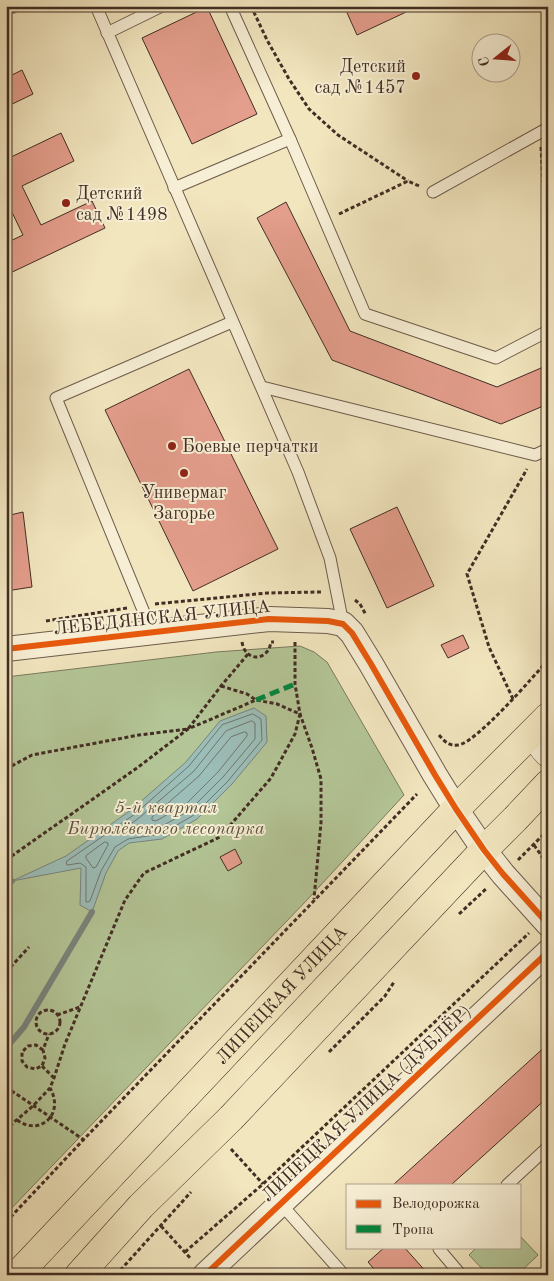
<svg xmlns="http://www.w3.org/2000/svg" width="554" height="1281" viewBox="0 0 554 1281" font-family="'Old Standard TT',serif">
  <rect width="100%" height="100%" fill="#f2e6bf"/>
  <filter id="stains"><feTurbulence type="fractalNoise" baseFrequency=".004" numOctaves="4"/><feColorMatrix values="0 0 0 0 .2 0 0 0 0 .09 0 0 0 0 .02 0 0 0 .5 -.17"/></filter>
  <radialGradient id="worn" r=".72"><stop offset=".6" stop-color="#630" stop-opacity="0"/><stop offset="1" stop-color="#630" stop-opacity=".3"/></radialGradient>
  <g fill="#b4c697" stroke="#7b7a5e">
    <path d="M 300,646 L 314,652 L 327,662 L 404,795 L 307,900 L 6,1214 L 6,677 L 216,652 Z"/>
    <path d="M 520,1236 L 538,1255 L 517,1275 L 488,1275 L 469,1255 L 477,1247 L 520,1247 Z"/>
  </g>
  <path fill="#9cbeb8" stroke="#78847d" d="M 254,708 L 266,716 L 267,742 L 232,784 L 197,819 L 162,839 L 129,843 L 118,851 L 106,873 L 92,912 L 80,905 L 81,868 L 12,881 L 66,856 L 131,810 L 186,762 L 220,721 Z"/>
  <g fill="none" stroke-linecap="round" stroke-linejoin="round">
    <g stroke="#6f766e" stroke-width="1">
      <path d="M 253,714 L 261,719 L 262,740 L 228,781 L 194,815 L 161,834 L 128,839 L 115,847 L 101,871 L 90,901 L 88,902 L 86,902 L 86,867 L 80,863 L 68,865 L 66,864 L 67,861 L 135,814 L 189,766 L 222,725 Z"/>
      <path d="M 252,721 L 255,723 L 255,739 L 223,777 L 190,810 L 159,828 L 127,833 L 125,832 L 125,828 L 139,818 L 194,771 L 226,731 Z"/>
      <path d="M 245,732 L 247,733 L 247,736 L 218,772 L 186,804 L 156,821 L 152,820 L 152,817 L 199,776 L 231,737 Z"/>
      <path d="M 105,842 L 108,843 L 108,845 L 96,867 L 93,868 L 86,858 L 86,856 Z"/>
    </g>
    <g stroke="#78847d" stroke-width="6">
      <path d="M 6,882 L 12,881"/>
      <path d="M 6,1048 L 24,1027 L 92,912"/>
    </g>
  </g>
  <g fill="#e49e8c" stroke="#422d24">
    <path d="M 344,6 L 419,6 L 357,35 Z"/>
    <path d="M 207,7 L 257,114 L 192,144 L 142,38 Z"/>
    <path d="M 22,70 L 33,94 L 6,107 L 6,78 Z"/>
    <path d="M 61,133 L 74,161 L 22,186 L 41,225 L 92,201 L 105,228 L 6,275 L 6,243 L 23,235 L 6,200 L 6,153 L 9,158 Z"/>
    <path d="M 286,202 L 350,331 L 497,387 L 548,365 L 548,404 L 501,424 L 332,360 L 257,218 Z"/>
    <path d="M 189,369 L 278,549 L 193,591 L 105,410 Z"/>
    <path d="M 397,507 L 434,586 L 387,608 L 350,529 Z"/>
    <path d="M 23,512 L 32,587 L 6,591 L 6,516 Z"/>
    <path d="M 463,635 L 469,648 L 448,658 L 441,645 Z"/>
    <path d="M 235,849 L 242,863 L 228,871 L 220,857 Z"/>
    <path d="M 548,1044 L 548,1097 L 451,1185 L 393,1185 Z"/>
    <path d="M 385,1247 L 404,1247 L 429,1275 L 379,1275 L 368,1262 Z"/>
  </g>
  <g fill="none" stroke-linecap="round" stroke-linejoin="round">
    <g stroke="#6e5b4b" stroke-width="13">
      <g id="service">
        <path d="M 96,6 L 298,472 L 330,558 L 343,624"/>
        <path d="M 230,6 L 290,139"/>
        <path d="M 107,33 L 162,6"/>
        <path d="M 174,188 L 290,139 L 365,314 L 496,358 L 548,331"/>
        <path d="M 433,192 L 548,128"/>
        <path d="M 262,387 L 535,455 L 548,449"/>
        <path d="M 152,632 L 56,398 L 232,322"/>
        <path d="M 507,1185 L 548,1147"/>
        <path d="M 281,1204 L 344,1275"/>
        <path d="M 441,1247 L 439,1249 L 461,1275"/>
      </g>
    </g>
    <g stroke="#6e5b4b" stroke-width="26">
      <g id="minor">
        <path d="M 6,649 L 269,619 L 328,621 L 343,624 L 352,633 L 371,664 L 435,775 L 456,809 L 484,850 L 503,874 L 548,924"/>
        <path d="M 205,1275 L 548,952"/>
      </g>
    </g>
    <g stroke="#6e5b4b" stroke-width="29">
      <path id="tertiary" d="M 547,718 C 539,731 535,741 548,753"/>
    </g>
    <g stroke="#422d24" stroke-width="29">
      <g id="primary">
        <path id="s1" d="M 17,1275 L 456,809 L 548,717"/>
        <path d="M 79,1275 L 141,1206 L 231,1118 L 484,850 L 515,819 L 548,784"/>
      </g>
    </g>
    <g stroke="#422d24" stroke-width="3" stroke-dasharray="4 2.5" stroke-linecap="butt">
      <path d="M 251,6 L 267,40 L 289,79 L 309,109 L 338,135 L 408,181"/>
      <path d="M 6,14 L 36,6"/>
      <path d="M 541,147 L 548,264"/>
      <path d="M 339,214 L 408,181 L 419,186"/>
      <path d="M 355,600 L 360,604 L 366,615"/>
      <path d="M 155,604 L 267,593 L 321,592"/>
      <path d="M 46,621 L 127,608"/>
      <path d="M 242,642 C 245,662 268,662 271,642 L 274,642"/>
      <path d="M 295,642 L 295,684 L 300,714 L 312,748 L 321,779 L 321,823 L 314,899"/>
      <path d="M 221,686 L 247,694 L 256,700"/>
      <path d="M 513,699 L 489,647 L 467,574 L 527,469"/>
      <path d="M 439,735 C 445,742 449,746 458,745 C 475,744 534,676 548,660"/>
      <path d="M 6,769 L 32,755 L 139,735 L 188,729 L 221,686 L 248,654"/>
      <path d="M 534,845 L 548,865"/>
      <path d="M 6,860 L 137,768 L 188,729 L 256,700 L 277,704 L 300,714 L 295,734 L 271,778 L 220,837 L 144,873 L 125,900 L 65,1044 L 54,1078 L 50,1088 L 33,1106 L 6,1129"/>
      <path d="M 518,860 L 548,830"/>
      <path d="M 459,914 L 487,888"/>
      <path d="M 6,972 L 29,947"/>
      <circle cx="48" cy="1022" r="12"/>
      <path d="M 57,1015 L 80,1007"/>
      <path d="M 43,1050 L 36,1045 L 28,1046 L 22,1052 L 22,1061 L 27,1067 L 35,1069 L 42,1066 L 45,1058 L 43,1050 L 49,1034"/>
      <path d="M 329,1052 L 385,996 L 394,982"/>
      <path d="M 42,1066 L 54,1078"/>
      <path d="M 6,1087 L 84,1140"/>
      <path d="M 17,1120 C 40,1137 65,1114 50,1088"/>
      <path d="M 231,1149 L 263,1184"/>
      <path d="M 6,1222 L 87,1136 L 417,794"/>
      <path d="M 161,1226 L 191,1259"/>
      <path d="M 185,1252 L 263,1184 L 529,933"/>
      <path d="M 116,1275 L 191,1192"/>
    </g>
    <use href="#service" stroke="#f7efd5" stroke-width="11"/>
    <use href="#minor" stroke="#f7efd5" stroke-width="24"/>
    <use href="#tertiary" stroke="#f7efd5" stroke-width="28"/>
    <use href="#primary" stroke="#f2e6bf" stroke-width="28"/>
    <path stroke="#00873e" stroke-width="5" stroke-dasharray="10 5" stroke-linecap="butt" d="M 256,700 L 295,684"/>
    <g stroke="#f7efd5" stroke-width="9">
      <g id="cycleway">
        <path d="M 6,649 L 269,619 L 328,621 L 343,624 L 352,633 L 371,664 L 435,775 L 456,809 L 484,850 L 503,874 L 548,924"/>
        <path d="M 205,1275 L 548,952"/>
      </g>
    </g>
    <use href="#cycleway" stroke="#e8590c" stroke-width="6"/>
  </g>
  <g fill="#8f2418" stroke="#f7efd5" stroke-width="2">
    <circle cx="416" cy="76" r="5"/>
    <circle cx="66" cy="203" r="5"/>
    <circle cx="172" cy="446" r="5"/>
    <circle cx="184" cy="473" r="5"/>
  </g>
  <g text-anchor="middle" stroke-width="4" stroke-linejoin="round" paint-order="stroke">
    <g font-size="18" fill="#422d24" stroke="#f7efd5" text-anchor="start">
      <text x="406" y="72" text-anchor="end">Детский<tspan x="406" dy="21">сад №1457</tspan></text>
      <text x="76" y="199">Детский<tspan x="76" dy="21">сад №1498</tspan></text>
      <text x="182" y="452">Боевые перчатки</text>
      <text x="184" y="498" text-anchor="middle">Универмаг<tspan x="184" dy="21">Загорье</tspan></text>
    </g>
    <g font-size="18" fill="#422d24" stroke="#f7efd5">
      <text transform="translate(162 617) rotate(-6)" y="6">ЛЕБЕДЯНСКАЯ УЛИЦА</text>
      <text dy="6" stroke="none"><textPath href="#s1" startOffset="385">ЛИПЕЦКАЯ УЛИЦА</textPath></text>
      <text transform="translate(366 1103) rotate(-43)" y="6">ЛИПЕЦКАЯ УЛИЦА (ДУБЛЁР)</text>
    </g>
    <g font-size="18" font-style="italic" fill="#5e5341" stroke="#f7efd5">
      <text x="166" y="813">5-й квартал<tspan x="166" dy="21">Бирюлёвского лесопарка</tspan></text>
    </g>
  </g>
  <rect width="554" height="1281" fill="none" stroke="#f2e6bf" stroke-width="25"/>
  <rect x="8" y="8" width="539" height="1266" fill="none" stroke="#422d24" stroke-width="2.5"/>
  <rect x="12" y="12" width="529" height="1256" fill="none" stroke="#422d24"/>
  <rect x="346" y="1184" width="175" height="65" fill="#f7efd5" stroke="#afa18e"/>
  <rect x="356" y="1200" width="25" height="8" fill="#e8590c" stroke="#afa18e"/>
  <text x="392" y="1208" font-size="15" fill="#422d24">Велодорожка</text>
  <rect x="356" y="1225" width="25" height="8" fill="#00873e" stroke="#afa18e"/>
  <text x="392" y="1234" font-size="15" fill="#422d24">Тропа</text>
  <g transform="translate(496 58) rotate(253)"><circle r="24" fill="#f7efd5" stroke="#afa18e"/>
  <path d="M0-4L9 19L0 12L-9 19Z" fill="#8f2418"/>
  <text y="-8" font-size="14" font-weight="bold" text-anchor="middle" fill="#422d24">С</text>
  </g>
  <rect width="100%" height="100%" filter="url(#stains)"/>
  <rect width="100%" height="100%" fill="url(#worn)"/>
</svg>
